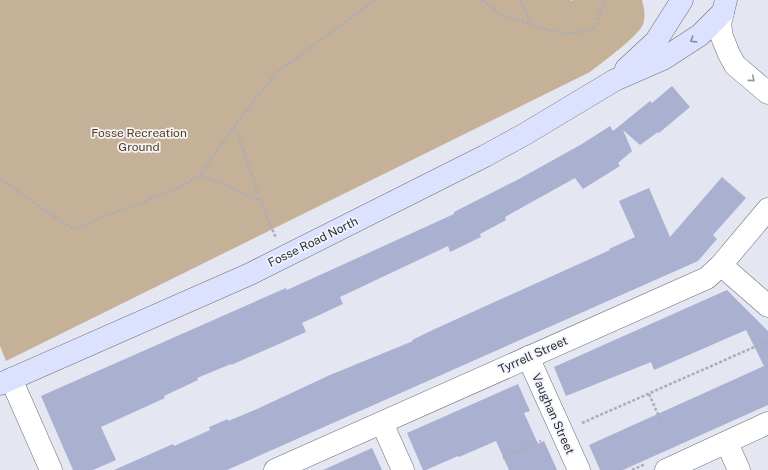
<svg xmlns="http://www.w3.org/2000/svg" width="768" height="470" viewBox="0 0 768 470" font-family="'Public Sans',sans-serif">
  <rect width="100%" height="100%" fill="#e4e6f2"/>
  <path fill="#c5b197" d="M 0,0 L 570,0 L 571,1 L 573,0 L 642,0 C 644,8 646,16 643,24 C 640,35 600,64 590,72 L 6,361 L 0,346 Z"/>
  <g fill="#a9b0d0">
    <path d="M 672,86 L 690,107 L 659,133 L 658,132 L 640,145 L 623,130 L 632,151 L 618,163 L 620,166 L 583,189 L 575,178 L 505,217 L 506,220 L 480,234 L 481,237 L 450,252 L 448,246 L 340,297 L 343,304 L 302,323 L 306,332 L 231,365 L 231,364 L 197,378 L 198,380 L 164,396 L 165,398 L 101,427 L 116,460 L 93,470 L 73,470 L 41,396 L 286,288 L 287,290 L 454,214 L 454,212 L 519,179 L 582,144 L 610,126 L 613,131 L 650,101 L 652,103 Z"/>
    <path d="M 722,177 L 746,198 L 713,235 L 717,239 L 698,261 L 227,470 L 114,470 L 173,444 L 174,446 L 210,430 L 209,427 L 228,419 L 228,421 L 257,409 L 330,375 L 413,341 L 412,340 L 437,328 L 610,250 L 609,249 L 635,237 L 619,201 L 649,188 L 670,237 Z"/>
    <path d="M 727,290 L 768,331 L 768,405 L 623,470 L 600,470 L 589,445 L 764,366 L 746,330 L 654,370 L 651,362 L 566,396 L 554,367 Z"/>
    <path d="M 518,384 L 530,411 L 524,413 L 538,444 L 544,441 L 557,470 L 509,470 L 496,441 L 459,457 L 458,456 L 426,470 L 423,470 L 407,433 Z"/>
    <path d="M 372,448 L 382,470 L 323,470 Z"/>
  </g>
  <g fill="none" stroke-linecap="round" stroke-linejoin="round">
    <g stroke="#6d6f79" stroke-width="23">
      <g id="street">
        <path d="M 723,12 L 720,24 L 722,37 L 729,54 L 735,65 L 768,93"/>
        <path d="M 721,265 L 768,306"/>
        <path d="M 528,357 L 579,470"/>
        <path d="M 11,379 L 51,470"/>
        <path d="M 382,423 L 403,470"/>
        <path d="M 727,443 L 739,470"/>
        <path d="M 275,470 L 707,278 L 721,265 L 768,209"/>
        <path d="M 666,470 L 768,423"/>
      </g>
    </g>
    <g stroke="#6d6f79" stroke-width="23">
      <g id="secondary">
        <path d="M 626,69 L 656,41 L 682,0"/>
        <path d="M 0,384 L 250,274 L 485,156 L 525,134 L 615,80 L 663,59 L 700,35 L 723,12 L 726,0"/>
      </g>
    </g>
    <g stroke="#acadb7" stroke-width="2.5" stroke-dasharray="3 2" stroke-linecap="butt">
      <path d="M 482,0 L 500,14 L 530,24"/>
      <path d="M 521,0 L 530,24 C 553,31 572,39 595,27 L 605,0"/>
      <path d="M 235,126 L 260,200 L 276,238"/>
      <path d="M 200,175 L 259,200"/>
      <path d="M 0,179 L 73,229 L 183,186 L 200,175 L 235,125 L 277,72 L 375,0"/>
      <path d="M 649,394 L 661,421"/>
      <path d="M 582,423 L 768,341"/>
      <path d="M 503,458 L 541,441"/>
      <path d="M 632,470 L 645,464"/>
    </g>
    <use href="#street" stroke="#fff" stroke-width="22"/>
    <use href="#secondary" stroke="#dce1fd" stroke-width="22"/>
  </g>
  <defs><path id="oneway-chevron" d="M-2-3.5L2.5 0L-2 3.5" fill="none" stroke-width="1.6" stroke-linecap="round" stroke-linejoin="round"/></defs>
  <use stroke="#868999" href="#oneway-chevron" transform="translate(693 40) rotate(148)"/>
  <use stroke="#98989a" href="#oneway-chevron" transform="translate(752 79) rotate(41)"/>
  <g text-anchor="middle" stroke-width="3.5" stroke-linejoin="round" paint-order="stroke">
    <g font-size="12" fill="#5c3d09" stroke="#f2f4fd">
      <text x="139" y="137">Fosse Recreation<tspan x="139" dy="14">Ground</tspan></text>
    </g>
    <g font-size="12" fill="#303135" stroke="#f2f4fd">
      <text transform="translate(313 242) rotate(-26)" y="4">Fosse Road North</text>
      <text transform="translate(533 355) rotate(-24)" y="4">Tyrrell Street</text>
      <text transform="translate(553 414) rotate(66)" y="4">Vaughan Street</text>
    </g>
  </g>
</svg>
